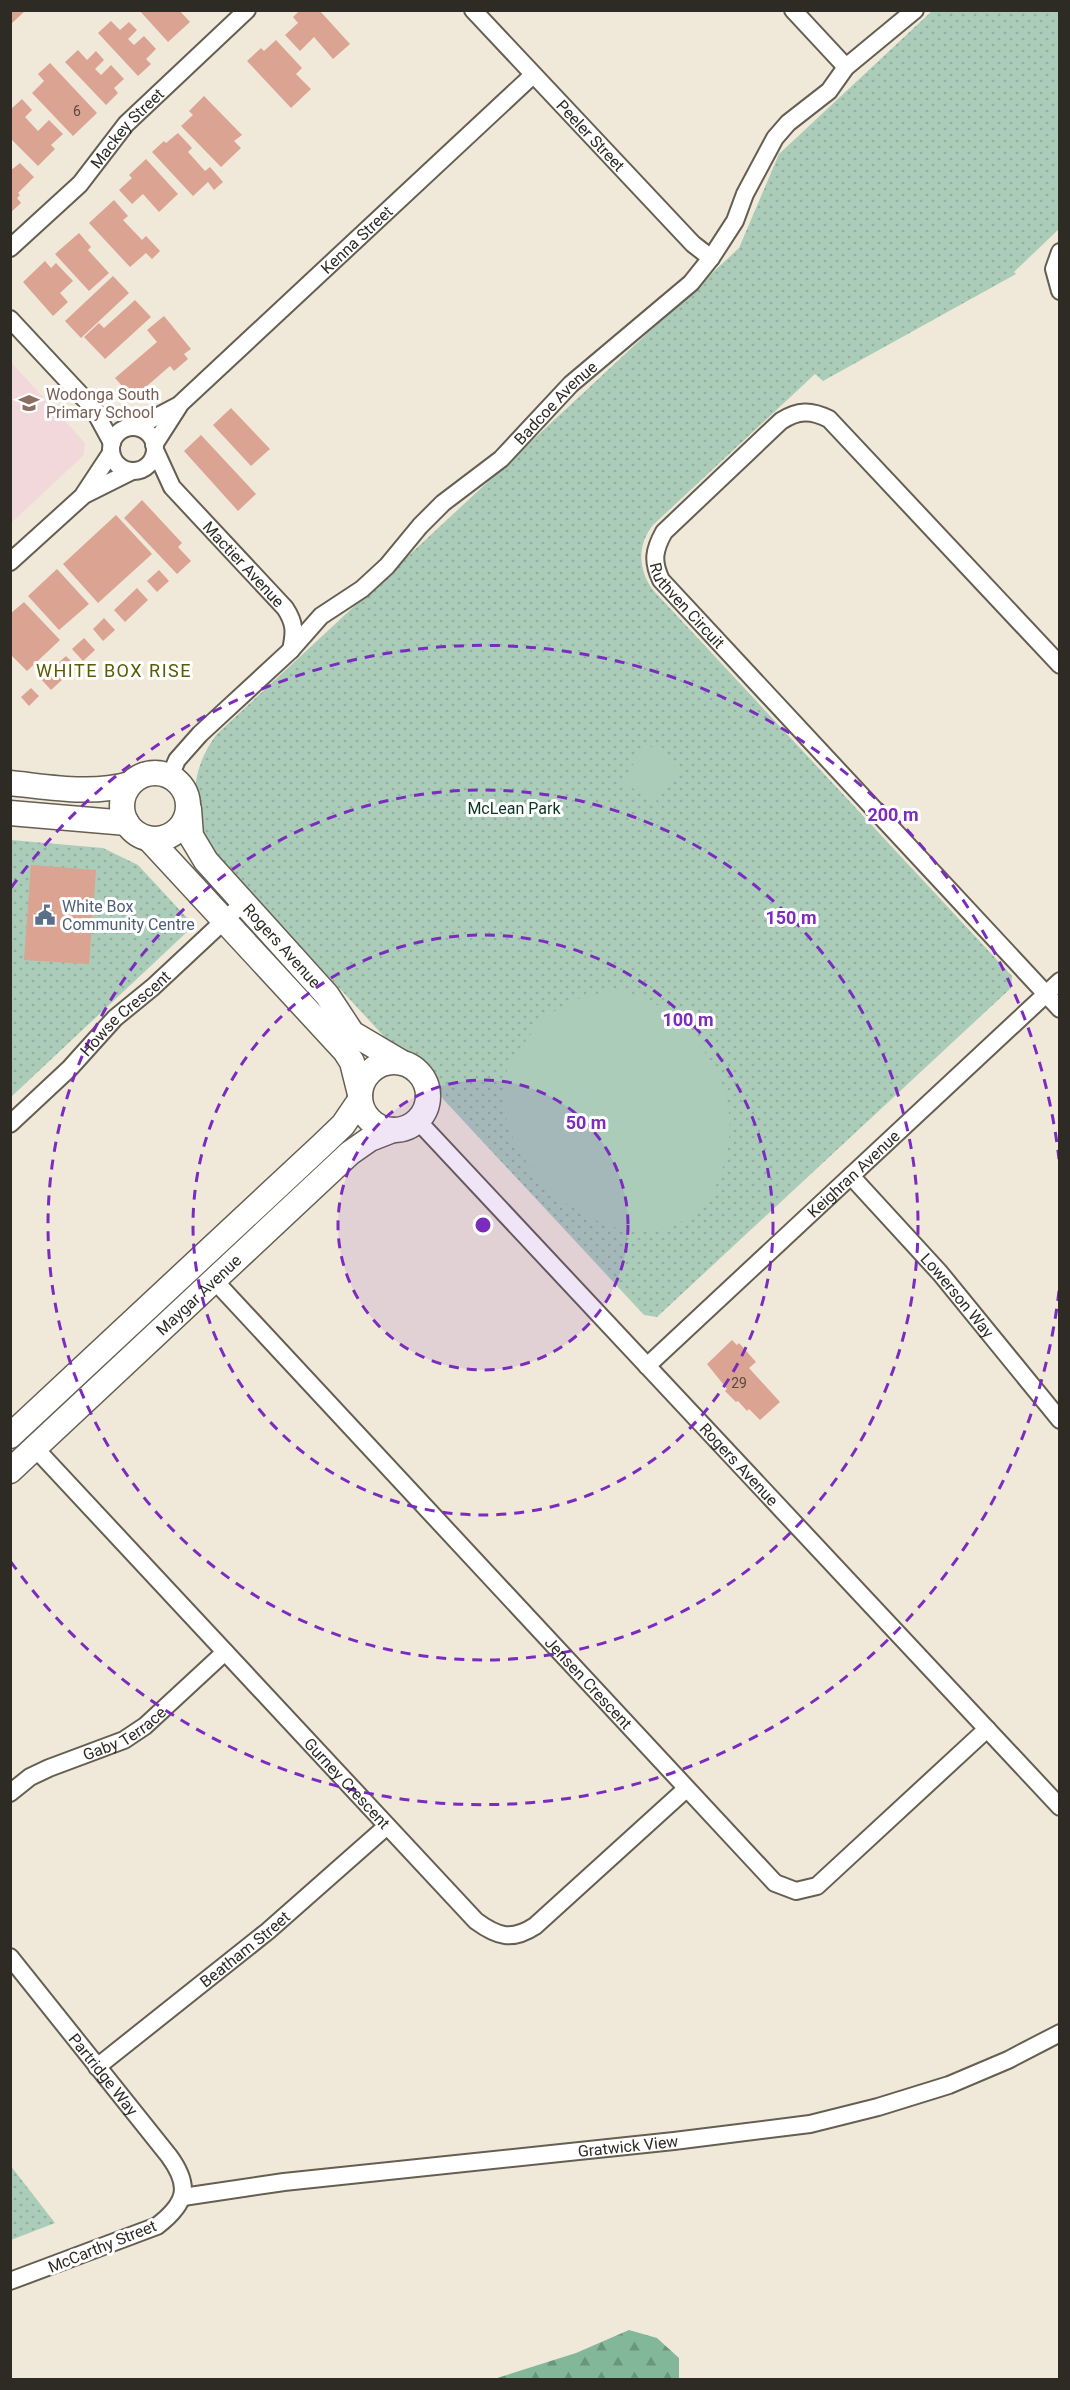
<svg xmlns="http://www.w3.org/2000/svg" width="1070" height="2390" viewBox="0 0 1070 2390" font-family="Roboto,sans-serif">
  <defs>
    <pattern id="grass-dots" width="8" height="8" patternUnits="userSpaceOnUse" patternTransform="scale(1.5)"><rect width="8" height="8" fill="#abccb9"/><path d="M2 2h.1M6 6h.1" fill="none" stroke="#93af9f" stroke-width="1.8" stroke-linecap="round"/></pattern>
    <pattern id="forest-firs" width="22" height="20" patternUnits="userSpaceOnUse" patternTransform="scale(1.5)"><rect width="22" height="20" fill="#82b899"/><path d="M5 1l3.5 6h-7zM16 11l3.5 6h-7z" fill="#6b967d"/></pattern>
  </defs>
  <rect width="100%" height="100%" fill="#f0e9d9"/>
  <path fill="#f3d8db" d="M 11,362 L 85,443 L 84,455 L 11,523 Z"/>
  <g fill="url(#grass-dots)">
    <path d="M 932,11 L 1059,11 L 1059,229 L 1014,272 L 1016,274 L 823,381 L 815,374 L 653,525 C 637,545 638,570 653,590 L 1012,976 L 1011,988 L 657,1317 L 644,1315 L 443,1099 C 430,1067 422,1059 391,1044 L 216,855 C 211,846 203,837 200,827 C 189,794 196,761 217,734 L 739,248 L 779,154 Z"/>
    <path d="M 11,840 L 103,848 L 138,865 L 189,920 L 188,931 L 11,1097 Z"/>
    <path d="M 10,2165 L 55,2223 L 11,2240 L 10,2240 Z"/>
  </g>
  <path fill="url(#forest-firs)" d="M 629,2330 L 657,2338 L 679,2358 L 679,2379 L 494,2379 L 576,2353 Z"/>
  <g fill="#abccb9">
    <path d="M 647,744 L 680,767 L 655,803 L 622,781 Z"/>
    <path d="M 619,990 C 631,994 647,997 657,1005 C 709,1042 744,1099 724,1163 C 720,1176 717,1186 710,1196 C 641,1290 486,1175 505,1078 C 507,1065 519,1049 527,1039 C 556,1003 574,997 619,990 Z"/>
  </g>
  <g fill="#dba391">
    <path d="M 10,10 L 26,10 L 10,25 Z"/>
    <path d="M 139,10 L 179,10 L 190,22 L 168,42 Z"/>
    <path d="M 300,10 L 319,10 L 350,44 L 333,59 L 314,37 L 300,51 L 285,35 L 298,23 L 293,17 Z"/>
    <path d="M 111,21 L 120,30 L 129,22 L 137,30 L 128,39 L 134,45 L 144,36 L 156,49 L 146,59 L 151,64 L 138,76 L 98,33 Z"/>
    <path d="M 276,40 L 302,68 L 296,74 L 311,89 L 291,108 L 247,61 L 261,48 L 264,51 Z"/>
    <path d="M 78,50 L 87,60 L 96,51 L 104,60 L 95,69 L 101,75 L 111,65 L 124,79 L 114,88 L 118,93 L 106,105 L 65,62 Z"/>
    <path d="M 50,63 L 97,113 L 73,136 L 32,93 L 44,81 L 38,74 Z"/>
    <path d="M 204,96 L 242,135 L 234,141 L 241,148 L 221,167 L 181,126 L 193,115 L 189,111 Z"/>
    <path d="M 22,99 L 32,110 L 25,117 L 38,131 L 49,120 L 63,134 L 51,145 L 55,149 L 38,166 L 10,138 L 10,110 Z"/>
    <path d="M 178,133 L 192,148 L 188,152 L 205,171 L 210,167 L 223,182 L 214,190 L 208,182 L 193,196 L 152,152 L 164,141 L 166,143 Z"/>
    <path d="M 146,159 L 178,194 L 159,212 L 143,194 L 132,204 L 119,190 L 132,178 L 129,175 Z"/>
    <path d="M 20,163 L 34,177 L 18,193 L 20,195 L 17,198 L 21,203 L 10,213 L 10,171 Z"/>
    <path d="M 114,200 L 128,216 L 123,220 L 142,240 L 146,236 L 160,251 L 152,259 L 146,253 L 130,267 L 89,223 Z"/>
    <path d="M 79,233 L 91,247 L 88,250 L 109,273 L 89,291 L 55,254 Z"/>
    <path d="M 45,261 L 51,268 L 56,263 L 73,281 L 60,293 L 68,302 L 53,316 L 23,282 Z"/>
    <path d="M 113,276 L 129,293 L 81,338 L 65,321 Z"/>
    <path d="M 135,300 L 151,317 L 105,359 L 84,337 L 99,323 L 104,328 Z"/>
    <path d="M 164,316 L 191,349 L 184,354 L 188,359 L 174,371 L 170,366 L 133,398 L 115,378 L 157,342 L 147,330 Z"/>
    <path d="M 231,408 L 270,449 L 251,466 L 213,425 Z"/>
    <path d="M 201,435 L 256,494 L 238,511 L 184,451 Z"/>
    <path d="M 142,500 L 182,543 L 178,547 L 191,561 L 177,574 L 124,518 Z"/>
    <path d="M 116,515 L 152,554 L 98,603 L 63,564 Z"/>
    <path d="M 57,569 L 89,604 L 59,630 L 28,596 Z"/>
    <path d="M 159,570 L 169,581 L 157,592 L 147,581 Z"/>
    <path d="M 137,588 L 148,600 L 125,622 L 114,610 Z"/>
    <path d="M 24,602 L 60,640 L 27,671 L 10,654 L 10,614 Z"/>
    <path d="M 104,618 L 115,630 L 103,641 L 93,629 Z"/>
    <path d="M 84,638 L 95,650 L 83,661 L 72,649 Z"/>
    <path d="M 66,656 L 77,667 L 65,678 L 54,667 Z"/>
    <path d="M 52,667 L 63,679 L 51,690 L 40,678 Z"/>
    <path d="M 31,688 L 39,696 L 29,706 L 21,697 Z"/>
    <path d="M 31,865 L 96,870 L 89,964 L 24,960 Z"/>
    <path d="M 732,1340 L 737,1345 L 739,1343 L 756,1362 L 749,1368 L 780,1402 L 760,1420 L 749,1409 L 747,1411 L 738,1401 L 736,1402 L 725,1391 L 727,1389 L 707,1364 Z"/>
  </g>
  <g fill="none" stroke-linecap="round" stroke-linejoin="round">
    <g stroke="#655f51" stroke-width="20">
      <g id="street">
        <path id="s1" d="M 473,10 L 693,244 L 711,258"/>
        <path d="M 793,10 L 846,67"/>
        <path id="s2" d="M 10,248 L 80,184 L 126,124 L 247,10"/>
        <path d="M 1060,252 L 1054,269 L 1060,291"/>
        <path d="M 10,319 L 93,408 L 112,443"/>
        <path id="s3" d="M 137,427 L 179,405 L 533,75"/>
        <circle cx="133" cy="449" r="22"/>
        <path d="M 154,445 L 179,406"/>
        <path id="s4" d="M 155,450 L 172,487 L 285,608 C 295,623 295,632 291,650"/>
        <path d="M 84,494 L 111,453"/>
        <path d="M 10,562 L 84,495 L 132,471"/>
        <path id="s5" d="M 1060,665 L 829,419 C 811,410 798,410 781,421 L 664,532 C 654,550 652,561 661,580 L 1060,1009"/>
        <path id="s6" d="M 170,776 L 177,760 L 200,734 L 291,650 L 321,616 L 362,589 L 387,566 L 420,526 L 443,503 L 501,459 L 571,384 L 691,283 L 711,258 L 735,221 L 745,194 L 775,138 L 788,123 L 829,91 L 846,67 L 915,10"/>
        <path id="s7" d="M 418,1121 L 1060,1807"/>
        <path id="s8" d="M 10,1124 L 70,1068 L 115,1018 L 153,987 L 243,903"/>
        <path id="s9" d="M 851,1176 L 940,1273 L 1060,1420"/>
        <path id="s10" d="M 214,1280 L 775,1883 L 796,1891 L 817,1886 L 987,1729"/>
        <path id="s11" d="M 647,1366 L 1060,981"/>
        <path id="s12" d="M 35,1448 L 476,1921 C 498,1937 512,1941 535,1926 L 686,1789"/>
        <path id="s13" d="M 10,1793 L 30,1777 L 49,1768 L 124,1740 L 145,1726 L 225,1652"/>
        <path id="s14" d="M 10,1957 L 169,2156 C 191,2186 187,2203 157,2226 L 10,2281"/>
        <path id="s15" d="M 97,2067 L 268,1931 L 387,1826"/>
        <path id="s16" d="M 183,2197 L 284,2182 L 674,2141 L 810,2124 L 878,2107 L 949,2085 L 1008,2060 L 1060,2033"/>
      </g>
    </g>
    <g stroke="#655f51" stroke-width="27">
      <g id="secondary">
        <circle cx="155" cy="806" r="33"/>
        <path d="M 10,783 C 50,787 91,795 130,784"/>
        <path id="s17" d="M 189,809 L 191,836 L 206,861 L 327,995 L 352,1033 L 401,1062"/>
        <path d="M 10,813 L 127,823"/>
        <path d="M 149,839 L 345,1051 L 352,1062 L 360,1094"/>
        <circle cx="394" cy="1096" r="34"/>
        <path d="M 10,1436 L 321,1146 L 343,1125 L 360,1100"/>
        <path id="s18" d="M 10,1471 L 350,1153 L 370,1139 L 393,1130"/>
      </g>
    </g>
    <use href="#street" stroke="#fff" stroke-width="16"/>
    <use href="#secondary" stroke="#fff" stroke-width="24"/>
  </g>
  <circle cx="483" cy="1225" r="145" fill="#7b2cbf" fill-opacity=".12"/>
  <g fill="none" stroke="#7b2cbf" stroke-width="3" stroke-dasharray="10 8">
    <circle cx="483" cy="1225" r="145"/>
    <circle cx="483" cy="1225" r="290"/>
    <circle cx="483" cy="1225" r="435"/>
    <path d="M1059 1291A580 580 0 0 1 11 1562M11 888A580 580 0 0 1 1059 1159"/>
  </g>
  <defs>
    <g id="school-bare" transform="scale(1.62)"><path d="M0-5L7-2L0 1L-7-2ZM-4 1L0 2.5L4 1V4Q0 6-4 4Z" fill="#8d6e63" stroke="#fff" stroke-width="2.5" paint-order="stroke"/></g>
    <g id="civic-bare" transform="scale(1.62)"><path d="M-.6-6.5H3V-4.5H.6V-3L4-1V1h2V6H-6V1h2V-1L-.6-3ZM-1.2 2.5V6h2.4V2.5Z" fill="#5c6f8a" stroke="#fff" stroke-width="2.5" paint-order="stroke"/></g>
  </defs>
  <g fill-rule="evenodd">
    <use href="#school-bare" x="29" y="403"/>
    <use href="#civic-bare" x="45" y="915"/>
  </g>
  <g text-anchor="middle" stroke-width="6" stroke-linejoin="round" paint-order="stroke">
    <g font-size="14" fill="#594940">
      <text x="77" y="116">6</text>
      <text x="739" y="1388">29</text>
    </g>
    <g font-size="16" fill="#2e2b25" stroke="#fff">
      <text dy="6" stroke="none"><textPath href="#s2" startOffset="168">Mackey Street</textPath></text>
      <text dy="6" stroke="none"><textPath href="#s1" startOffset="172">Peeler Street</textPath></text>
      <text dy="6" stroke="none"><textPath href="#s3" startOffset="290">Kenna Street</textPath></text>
      <text dy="6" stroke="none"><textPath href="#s6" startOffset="540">Badcoe Avenue</textPath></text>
      <text dy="6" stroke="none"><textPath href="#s4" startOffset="146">Mactier Avenue</textPath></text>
      <text dy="6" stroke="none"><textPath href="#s5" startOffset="636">Ruthven Circuit</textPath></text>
      <text dy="6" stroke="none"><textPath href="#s17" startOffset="170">Rogers Avenue</textPath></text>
      <text dy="6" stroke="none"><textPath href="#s8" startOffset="160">Howse Crescent</textPath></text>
      <text dy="6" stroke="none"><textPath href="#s11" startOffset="282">Keighran Avenue</textPath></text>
      <text dy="6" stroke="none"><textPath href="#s18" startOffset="258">Maygar Avenue</textPath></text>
      <text dy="6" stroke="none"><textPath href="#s9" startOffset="160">Lowerson Way</textPath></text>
      <text dy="6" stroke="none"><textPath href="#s7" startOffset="470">Rogers Avenue</textPath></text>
      <text dy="6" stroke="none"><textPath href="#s10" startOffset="550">Jensen Crescent</textPath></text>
      <text dy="6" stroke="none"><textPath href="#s13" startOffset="130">Gaby Terrace</textPath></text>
      <text dy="6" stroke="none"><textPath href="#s12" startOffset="458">Gurney Crescent</textPath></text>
      <text dy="6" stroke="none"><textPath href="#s15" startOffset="189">Beatham Street</textPath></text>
      <text dy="6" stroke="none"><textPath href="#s14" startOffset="150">Partridge Way</textPath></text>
      <text dy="6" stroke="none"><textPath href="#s16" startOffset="448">Gratwick View</textPath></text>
      <text transform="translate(102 2246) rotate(-22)" y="6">McCarthy Street</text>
    </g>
    <g font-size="16" fill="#785e54" stroke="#fff" text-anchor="start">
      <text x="46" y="400">Wodonga South<tspan x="46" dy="18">Primary School</tspan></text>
    </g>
    <g font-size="16" fill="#083621" stroke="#fff">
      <text x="514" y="814">McLean Park</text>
    </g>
    <g font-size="16" fill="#4e5e75" stroke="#fff" text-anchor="start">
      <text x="62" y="912">White Box<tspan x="62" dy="18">Community Centre</tspan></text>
    </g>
    <g font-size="18" letter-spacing="1.5" fill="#595c01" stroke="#fff">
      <text x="114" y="677">WHITE BOX RISE</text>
    </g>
  </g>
  <circle cx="483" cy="1225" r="9" fill="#7b2cbf" stroke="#fff" stroke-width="3"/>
  <g font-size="18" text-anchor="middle" font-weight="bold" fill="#7b2cbf" stroke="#fff" stroke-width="6" stroke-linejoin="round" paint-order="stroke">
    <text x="893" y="821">200 m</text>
    <text x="791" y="924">150 m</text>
    <text x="688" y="1026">100 m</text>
    <text x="586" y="1129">50 m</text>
  </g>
  <rect width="1070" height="2390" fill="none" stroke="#2e2b25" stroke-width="24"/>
</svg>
